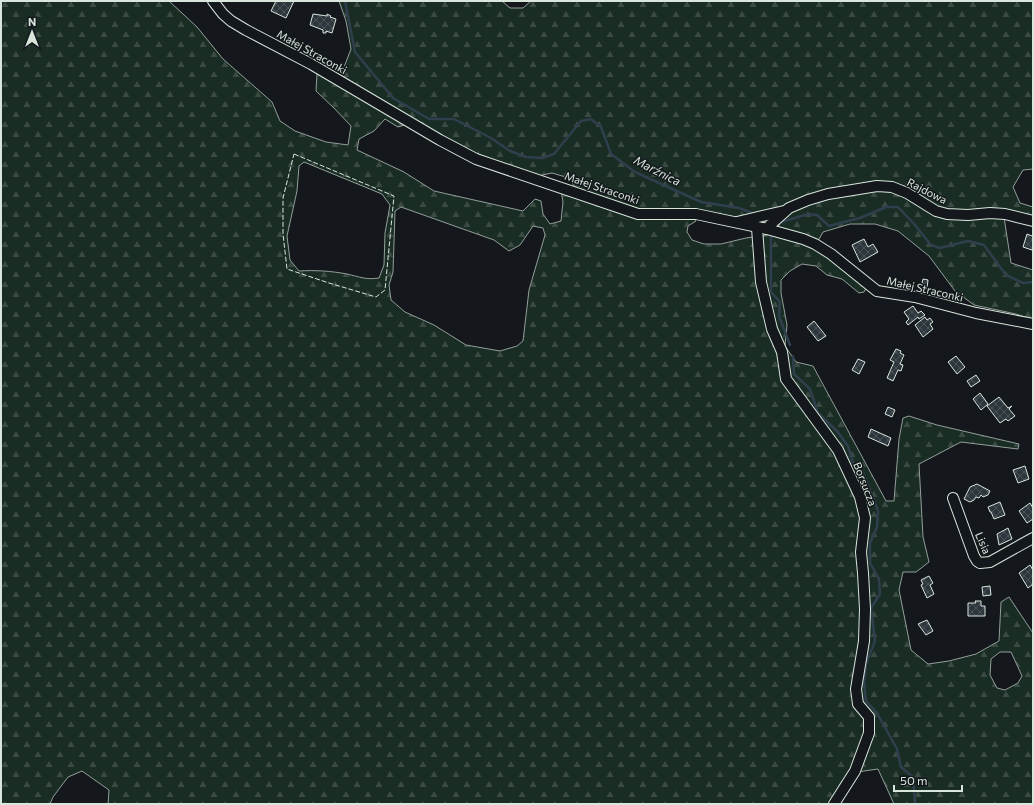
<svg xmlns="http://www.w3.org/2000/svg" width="1034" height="805" viewBox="0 0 1034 805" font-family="Commissioner,sans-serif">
  <defs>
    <pattern id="forest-firs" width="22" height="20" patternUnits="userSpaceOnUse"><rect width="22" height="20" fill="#1a2d24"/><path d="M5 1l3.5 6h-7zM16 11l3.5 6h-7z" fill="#3b4b43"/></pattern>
    <pattern id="building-cross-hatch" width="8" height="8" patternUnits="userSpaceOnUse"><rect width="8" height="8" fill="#2c363c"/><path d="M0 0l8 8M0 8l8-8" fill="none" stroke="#4a5358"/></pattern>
  </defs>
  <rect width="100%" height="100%" fill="#14181c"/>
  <g fill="url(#forest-firs)" stroke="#939e99" fill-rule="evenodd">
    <path d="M 1,1 L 169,1 L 197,27 L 223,59 L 272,102 L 280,121 L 295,131 L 326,142 L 348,145 L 351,126 L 334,108 L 316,91 L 317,74 L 408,124 L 398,127 L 385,119 L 374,131 L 359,139 L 357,150 L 404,172 L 434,191 L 523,211 L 535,199 L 541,201 L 543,214 L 550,224 L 561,221 L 563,202 L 561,190 L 599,205 L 693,216 L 696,221 L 688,226 L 687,232 L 692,240 L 704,244 L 721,244 L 746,238 L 773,234 L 802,243 L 829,257 L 866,288 L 864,292 L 859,293 L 842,279 L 827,275 L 816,266 L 802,264 L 790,271 L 781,280 L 781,293 L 787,325 L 785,346 L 796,362 L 813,366 L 886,501 L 894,501 L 899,439 L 903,418 L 909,416 L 937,425 L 1019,444 L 1018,449 L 961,442 L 919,464 L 923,537 L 929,562 L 916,572 L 903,572 L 899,590 L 911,650 L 928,664 L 949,661 L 976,654 L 999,641 L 1001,602 L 1009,597 L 1033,633 L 1033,804 L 894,804 L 878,769 L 857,772 L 836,804 L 108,804 L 109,790 L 82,771 L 68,777 L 53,797 L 50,804 L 1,804 ZM 304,162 L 382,194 L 390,205 L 385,233 L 384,265 L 379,278 C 366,280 360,277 347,274 C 331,271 316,270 299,271 L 290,260 L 287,236 L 297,191 L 299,166 ZM 401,207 L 494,240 L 509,251 L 520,245 L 533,226 L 543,228 L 545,235 L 529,290 L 523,341 L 517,346 L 500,351 L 466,345 L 434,325 L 405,312 L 391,300 L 389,285 L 393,272 L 395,211 ZM 1000,652 L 1011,652 L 1022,676 L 1018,683 L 1005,690 L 997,688 L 990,675 L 991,659 Z"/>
    <path d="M 339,1 L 502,1 L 510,8 L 523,8 L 531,1 L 1033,1 L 1033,169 L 1023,170 L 1013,187 L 1020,203 L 1033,207 L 1033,218 L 946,211 L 892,185 L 736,218 L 644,212 L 576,189 L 569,178 L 552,173 L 538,176 L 477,156 L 401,112 L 341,75 L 351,49 L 346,21 Z"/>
    <path d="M 877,189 L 891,190 L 935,212 L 1004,217 L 1011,263 L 1033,270 L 1033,320 L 1016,314 L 974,305 L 955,291 L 929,256 L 898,231 L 875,224 L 850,224 L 823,232 L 818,241 L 779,228 L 779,220 L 792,210 L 809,203 Z"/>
  </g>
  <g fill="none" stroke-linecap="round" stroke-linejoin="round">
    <g stroke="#2f3f4d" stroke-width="2.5">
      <path d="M 345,1 L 355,52 L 393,98 L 429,119 L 454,119 L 491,138 L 510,151 L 526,157 L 542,158 L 554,154 L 581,121 L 591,119 L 601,127 L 611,154 L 635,172 L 701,202 L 739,208 L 755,214"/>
      <path d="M 778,223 L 808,214 L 817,215 L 829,226 L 860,218 L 886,207 L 898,207 L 915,225 L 931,245 L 940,248 L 968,241 L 984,245 L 1006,275 L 1023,283 L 1033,282"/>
      <path d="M 772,233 L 771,237 L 771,292 L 780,302 L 779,316 L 790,345"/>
      <path d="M 793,356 L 794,374 L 810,389 L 818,413 L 837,431 L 848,446 L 853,463 L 863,472 L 870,490 L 878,511 L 877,527 L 870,543 L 870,563 L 879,579 L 880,594 L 871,608 L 875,641 L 866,664 L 864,684 L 866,701 L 877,713 L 897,749 L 901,767 L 913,777 L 915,803 L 916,804"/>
    </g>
  </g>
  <g fill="url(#building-cross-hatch)" stroke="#d8e6dc">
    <path d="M 276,1 L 294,1 L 286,18 L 271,11 Z"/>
    <path d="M 313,14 L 327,16 L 327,14 L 331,16 L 330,17 L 336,19 L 332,33 L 326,31 L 326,33 L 323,33 L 323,30 L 310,25 Z"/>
    <path d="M 1027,234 L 1032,236 L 1033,234 L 1033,248 L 1032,250 L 1023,247 Z"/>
    <path d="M 864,239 L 868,247 L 873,244 L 878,252 L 860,262 L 852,245 Z"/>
    <path d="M 923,279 L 928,280 L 927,288 L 921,287 Z"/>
    <path d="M 913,306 L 918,313 L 921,311 L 925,315 L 919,319 L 918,317 L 908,325 L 906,322 L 909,319 L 904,312 Z"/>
    <path d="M 925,317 L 927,320 L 930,318 L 933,322 L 930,324 L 933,329 L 923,337 L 915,325 Z"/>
    <path d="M 814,321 L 826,336 L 818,341 L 807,327 Z"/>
    <path d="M 896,349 L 901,351 L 900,353 L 904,355 L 900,364 L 903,365 L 901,371 L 898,370 L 893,381 L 887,378 L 894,362 L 890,360 Z"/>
    <path d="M 956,356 L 965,367 L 957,374 L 948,362 Z"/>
    <path d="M 858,359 L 865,362 L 859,374 L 852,370 Z"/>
    <path d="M 976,375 L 980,381 L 971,387 L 967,381 Z"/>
    <path d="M 980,393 L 988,404 L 981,410 L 973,399 Z"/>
    <path d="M 999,397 L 1008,408 L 1012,406 L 1009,409 L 1015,416 L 1008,421 L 1006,419 L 1000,423 L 987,406 Z"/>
    <path d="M 888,407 L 895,410 L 892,417 L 885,414 Z"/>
    <path d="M 871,429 L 891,438 L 888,446 L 868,437 Z"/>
    <path d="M 1025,466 L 1029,479 L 1018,483 L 1013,470 Z"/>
    <path d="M 977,484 L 990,491 L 988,495 L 983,497 L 981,495 L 979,498 L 976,497 L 974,500 L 970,502 L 964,499 L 970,487 Z"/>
    <path d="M 1000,502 L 1005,515 L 994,519 L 991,512 L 990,512 L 988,507 Z"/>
    <path d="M 1030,503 L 1033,508 L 1033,519 L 1027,523 L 1019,511 Z"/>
    <path d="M 1008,528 L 1012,539 L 999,545 L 997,534 Z"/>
    <path d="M 1030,565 L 1033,570 L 1033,584 L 1028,588 L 1019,573 Z"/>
    <path d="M 929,576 L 933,583 L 930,585 L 934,594 L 927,598 L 921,585 L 923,584 L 921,580 Z"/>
    <path d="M 990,586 L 991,595 L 983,596 L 982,587 Z"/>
    <path d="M 975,601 L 981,601 L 981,606 L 985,606 L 985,616 L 968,616 L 968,603 L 976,603 Z"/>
    <path d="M 927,620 L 933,631 L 926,635 L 918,624 Z"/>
  </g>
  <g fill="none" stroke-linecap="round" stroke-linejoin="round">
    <g stroke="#d8e6dc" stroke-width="12">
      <g id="minor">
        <path d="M 213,1 L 223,14 L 231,21 L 246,30 L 311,64 L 440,140 L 476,159 L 638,214 L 696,214 L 767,229 L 803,239 L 815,244 L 831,254 L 877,291 L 915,297 L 976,313 L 1033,324"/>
        <path d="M 737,222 L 784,211"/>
        <path d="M 757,228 L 761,282 L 772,329 L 782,352 L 786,379 L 838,450 L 860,497 L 865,518 L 861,552 L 863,573 L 865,609 L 864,641 L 856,689 L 858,704 L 869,717 L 869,733 L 855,771 L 834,804"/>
        <path d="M 767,229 L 770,225 L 789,208 L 808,200 L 828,194 L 877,186 L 892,187 L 907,193 L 936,211 L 947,214 L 968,215 L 990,213 L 1005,214 L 1033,221"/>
        <path d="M 953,498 L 974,556 L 977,561 L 980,563 L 990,562 L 1033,538"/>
      </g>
    </g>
    <use href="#minor" stroke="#14181c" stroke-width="10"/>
    <path stroke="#d8e6dc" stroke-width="1" stroke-dasharray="5 2" stroke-linecap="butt" d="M 294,154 L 394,196 L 385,290 L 376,297 L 329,283 L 287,269 L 283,234 L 283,198 Z"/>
  </g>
  <g text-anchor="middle" stroke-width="3" stroke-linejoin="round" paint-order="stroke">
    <g font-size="11" fill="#d8e6dc" stroke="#14181c">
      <text transform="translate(312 52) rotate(29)" y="4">Małej Straconki</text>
      <text transform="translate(602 188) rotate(19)" y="4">Małej Straconki</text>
      <text transform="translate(927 191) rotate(27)" y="4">Rajdowa</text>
      <text transform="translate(925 289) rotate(13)" y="4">Małej Straconki</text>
      <text transform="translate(865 484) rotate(69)" y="4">Borsucza</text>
      <text transform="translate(983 543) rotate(66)" y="4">Lisia</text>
    </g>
    <g font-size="12" font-style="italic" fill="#d8e6dc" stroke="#14181c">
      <text transform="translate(657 171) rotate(27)" y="4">Marźnica</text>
    </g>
  </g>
  <rect width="1034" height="805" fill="none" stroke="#d8e6dc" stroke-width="4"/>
  <g transform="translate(32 32)" stroke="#14181c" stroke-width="3" paint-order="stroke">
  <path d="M0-3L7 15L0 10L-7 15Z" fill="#d8e6dc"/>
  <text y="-6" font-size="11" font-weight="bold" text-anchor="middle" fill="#d8e6dc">N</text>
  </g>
  <path d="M894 785v6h68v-6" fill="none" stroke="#d8e6dc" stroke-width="2"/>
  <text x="900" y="785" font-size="12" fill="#d8e6dc" stroke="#14181c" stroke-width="3" paint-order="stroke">50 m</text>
</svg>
